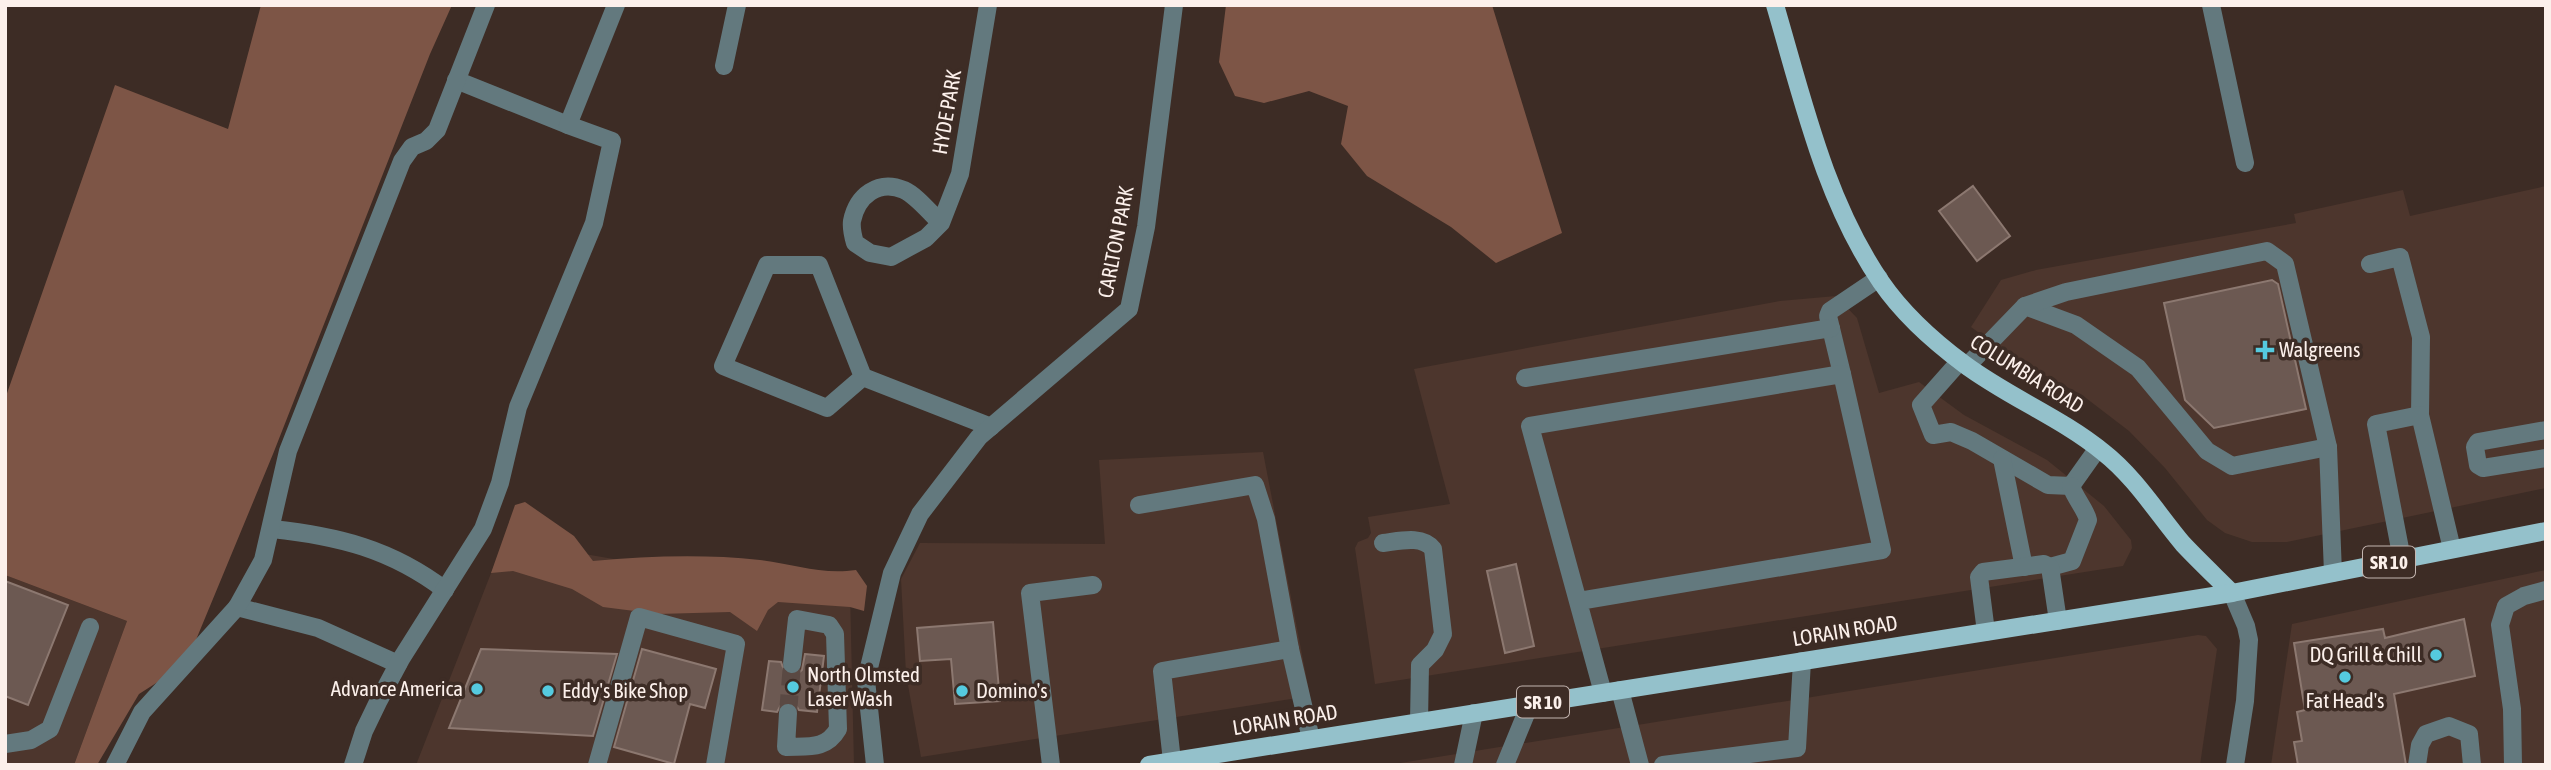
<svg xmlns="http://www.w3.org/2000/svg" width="2551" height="770" viewBox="0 0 2551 770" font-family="'Asap Condensed',sans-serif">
  <rect width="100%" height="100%" fill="#3d2c25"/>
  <g fill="#4d362d">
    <path d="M 2546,186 L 2546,488 L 2287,542 L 2252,542 L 2225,533 L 2207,520 L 2165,468 L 2129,431 L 2082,395 L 2018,361 L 1971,327 L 2001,280 L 2036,270 L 2296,223 L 2294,214 L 2403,190 L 2410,216 Z"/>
    <path d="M 1836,296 L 1857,318 L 1879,393 L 1919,382 L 1964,415 L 2047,460 L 2104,506 L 2131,540 L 2132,548 L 2123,566 L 1375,684 L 1355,548 L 1358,542 L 1368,538 L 1371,533 L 1368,517 L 1450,504 L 1414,369 L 1780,301 Z"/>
    <path d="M 1263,452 L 1310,696 L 921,757 L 906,674 L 901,579 L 920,543 L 1105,544 L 1099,460 Z"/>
    <path d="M 504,540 L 775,587 L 850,592 L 854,765 L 416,765 Z"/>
    <path d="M 2546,570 L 2546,765 L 2271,765 L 2292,624 Z"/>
    <path d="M 5,575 L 127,621 L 74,765 L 5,765 Z"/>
    <path d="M 2198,635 L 2206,636 L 2217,649 L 2200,765 L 1388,765 Z"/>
  </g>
  <g fill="#7d5546">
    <path d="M 261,5 L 452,5 L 430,54 L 273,454 L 186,664 L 139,694 L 97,765 L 74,765 L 127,621 L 5,575 L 5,399 L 115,85 L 228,129 Z"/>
    <path d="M 1226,5 L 1492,5 L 1562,233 L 1496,263 L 1451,227 L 1367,176 L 1341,144 L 1348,106 L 1309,91 L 1264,103 L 1235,96 L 1219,62 Z"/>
    <path d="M 525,502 L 574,536 L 593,561 C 649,556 704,554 760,560 C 794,564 821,575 856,570 L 867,586 L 864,611 L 850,607 L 778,602 L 768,610 L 757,631 L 730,612 L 658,614 L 603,607 L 572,589 L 513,571 L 491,573 L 515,505 Z"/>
  </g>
  <g fill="#6c5952" stroke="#8c7870" stroke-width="2">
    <path d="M 1973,186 L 2010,236 L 1977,261 L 1939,211 Z"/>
    <path d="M 2272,280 L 2278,284 L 2306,409 L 2214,428 L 2185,400 L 2164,303 Z"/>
    <path d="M 1516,564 L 1534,646 L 1505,653 L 1487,571 Z"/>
    <path d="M 5,581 L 68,605 L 28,705 L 5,696 Z"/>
    <path d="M 2464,619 L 2475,676 L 2394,694 L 2406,765 L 2298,765 L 2294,742 L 2302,741 L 2297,712 L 2305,710 L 2294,643 L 2383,629 L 2385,638 Z"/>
    <path d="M 993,622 L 1000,701 L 955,704 L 951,659 L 920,661 L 917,628 Z"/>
    <path d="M 481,649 L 617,654 L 593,736 L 449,728 Z"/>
    <path d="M 642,649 L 716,669 L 705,708 L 690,704 L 674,764 L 614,747 Z"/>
    <path d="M 805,654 L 824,656 L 817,712 L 799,710 L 795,704 L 788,702 L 782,703 L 777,712 L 762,710 L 769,661 L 781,662 L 785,673 L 796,675 L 802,670 Z"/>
  </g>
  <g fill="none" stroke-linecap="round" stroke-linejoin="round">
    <path stroke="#5a4943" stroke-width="18" stroke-dasharray="18 9" stroke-linecap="butt" d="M 788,713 L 792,664"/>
    <g stroke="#63797e" stroke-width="18">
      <path d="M 2211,5 L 2245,163"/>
      <path d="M 724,66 L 737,5"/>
      <path d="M 456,80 L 568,125"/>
      <path d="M 941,223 C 930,213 917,196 904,190 C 878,179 857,196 852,221 C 851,228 853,236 855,243 L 870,253 L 891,257 L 926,238 L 941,223 L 960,174 L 988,5"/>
      <path d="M 2370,264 L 2400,257 L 2421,337 L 2420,415"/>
      <path d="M 2025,306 L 2076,325 L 2138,368 L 2207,451 L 2232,466 L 2328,447"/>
      <path d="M 1960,361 L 1921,405 L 1933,435 L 1951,432 L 1972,441 L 2048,485 L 2071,486 L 2098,448"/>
      <path d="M 1967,366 L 2025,306 L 2066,292 L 2267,251 L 2285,264 L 2328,447 L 2333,573"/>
      <path d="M 1842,374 L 1828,316 L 1830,311 L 1879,278"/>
      <path d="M 863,377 L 827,408 L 723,366 L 767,265 L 819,265 L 863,377 L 991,427"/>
      <path d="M 1525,378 L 1831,328"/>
      <path d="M 2546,430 L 2478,442 L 2475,447 L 2478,465 L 2483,468 L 2546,458"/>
      <path d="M 2002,459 L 2024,567"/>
      <path d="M 1139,505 L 1255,485 L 1266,519 L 1290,649"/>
      <path d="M 272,529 C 338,536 391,549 445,590"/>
      <path d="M 1383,543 C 1400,541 1422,535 1433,549 L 1443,634 L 1435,650 L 1420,665 L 1419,722"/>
      <path d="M 2402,559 L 2376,424 L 2420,415 L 2452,549"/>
      <path d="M 2050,567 L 2072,561 L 2088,520 C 2086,510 2075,498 2071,486"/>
      <path d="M 2232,593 L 2246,626 L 2249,640 L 2245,701 L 2235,765"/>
      <path d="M 1579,601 L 1882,550 L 1842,374 L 1530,426 L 1603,693"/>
      <path d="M 237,607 L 318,628 L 398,664"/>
      <path d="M 1986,632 L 1979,577 L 1983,572 L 2044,564 L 2050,567 L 2058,621"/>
      <path d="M 1620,690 L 1640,765"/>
      <path d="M 788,713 L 786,747 C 808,746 826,750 838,729 L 835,634 L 829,625 L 797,619 L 792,664"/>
      <path d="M 5,744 L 31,740 L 50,729 L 90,627"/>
      <path d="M 1172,761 L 1162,671 L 1290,649 L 1311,739"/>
      <path d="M 115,765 L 142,712 L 237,607 L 263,560 L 288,451 L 402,161 L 412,147 L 426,141 L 437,130 L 486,5"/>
      <path d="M 353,765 L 364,731 L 378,702 L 401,659 L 483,529 L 500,483 L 518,407 L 594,223 L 612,141 L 568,125 L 616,5"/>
      <path d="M 597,765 L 639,617 L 736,644 L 715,765"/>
      <path d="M 875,765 L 866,680 L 892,573 L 920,514 L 979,437 L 1129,309 L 1146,227 L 1174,5"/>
      <path d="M 1051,765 L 1030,593 L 1093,585"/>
      <path d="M 1463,765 L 1474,713"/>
      <path d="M 1505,765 L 1530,704"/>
      <path d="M 1663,765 L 1797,748 L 1802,661"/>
      <path d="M 2417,765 L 2420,745 L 2426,734 L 2449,726 L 2469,734 L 2472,765"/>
      <path d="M 2513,765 L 2512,709 L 2500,625 L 2506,606 L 2524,596 L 2546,590"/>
    </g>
    <g stroke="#94c1cb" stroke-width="18">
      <path d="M 1775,5 C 1803,100 1825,200 1881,282 C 1903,314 1933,341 1964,364 C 2008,397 2060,417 2103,452 C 2135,477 2157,513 2183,544 C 2199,561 2216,577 2232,593"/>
      <path d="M 1149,765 L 2232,593 L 2546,531"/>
    </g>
  </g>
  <g fill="#55cadf" stroke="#3d2c25" stroke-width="2.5">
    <path d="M2261.5 339.5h7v7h7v7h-7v7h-7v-7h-7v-7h7z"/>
    <circle cx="2436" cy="655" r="7"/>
    <circle cx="2345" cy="677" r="7"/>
    <circle cx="793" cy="687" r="7"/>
    <circle cx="477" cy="689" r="7"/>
    <circle cx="548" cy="691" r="7"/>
    <circle cx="962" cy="691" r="7"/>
  </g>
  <g text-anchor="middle" stroke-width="7" stroke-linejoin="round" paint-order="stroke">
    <g fill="#3d2c25" stroke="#c3b5b0" stroke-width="2">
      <rect x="2363" y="546.5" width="52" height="31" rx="5"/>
      <rect x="1517" y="686.5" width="52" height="31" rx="5"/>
    </g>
    <g font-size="19" font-weight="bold" fill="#fcf0eb">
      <text x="2389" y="569">SR 10</text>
      <text x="1543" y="709">SR 10</text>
    </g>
    <g font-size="21" fill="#fcf0eb" stroke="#3d2c25">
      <text transform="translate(947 112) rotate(-80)" y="7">HYDE PARK</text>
      <text transform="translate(1116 242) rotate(-79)" y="7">CARLTON PARK</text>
      <text transform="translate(2027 374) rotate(32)" y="7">COLUMBIA ROAD</text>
      <text transform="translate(1845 631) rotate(-9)" y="7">LORAIN ROAD</text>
      <text transform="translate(1285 720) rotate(-9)" y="7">LORAIN ROAD</text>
    </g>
    <g font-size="21" fill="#fcf0eb" stroke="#3d2c25" text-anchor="start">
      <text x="2279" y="357">Walgreens</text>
      <text x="2422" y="662" text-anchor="end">DQ Grill &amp; Chill</text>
      <text x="807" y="682">North Olmsted<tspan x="807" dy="24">Laser Wash</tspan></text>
      <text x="463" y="696" text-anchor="end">Advance America</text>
      <text x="562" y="698">Eddy's Bike Shop</text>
      <text x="976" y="698">Domino's</text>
      <text x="2345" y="708" text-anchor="middle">Fat Head's</text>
    </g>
  </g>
  <rect width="2551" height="770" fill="none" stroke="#fcf0eb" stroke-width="14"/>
</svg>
